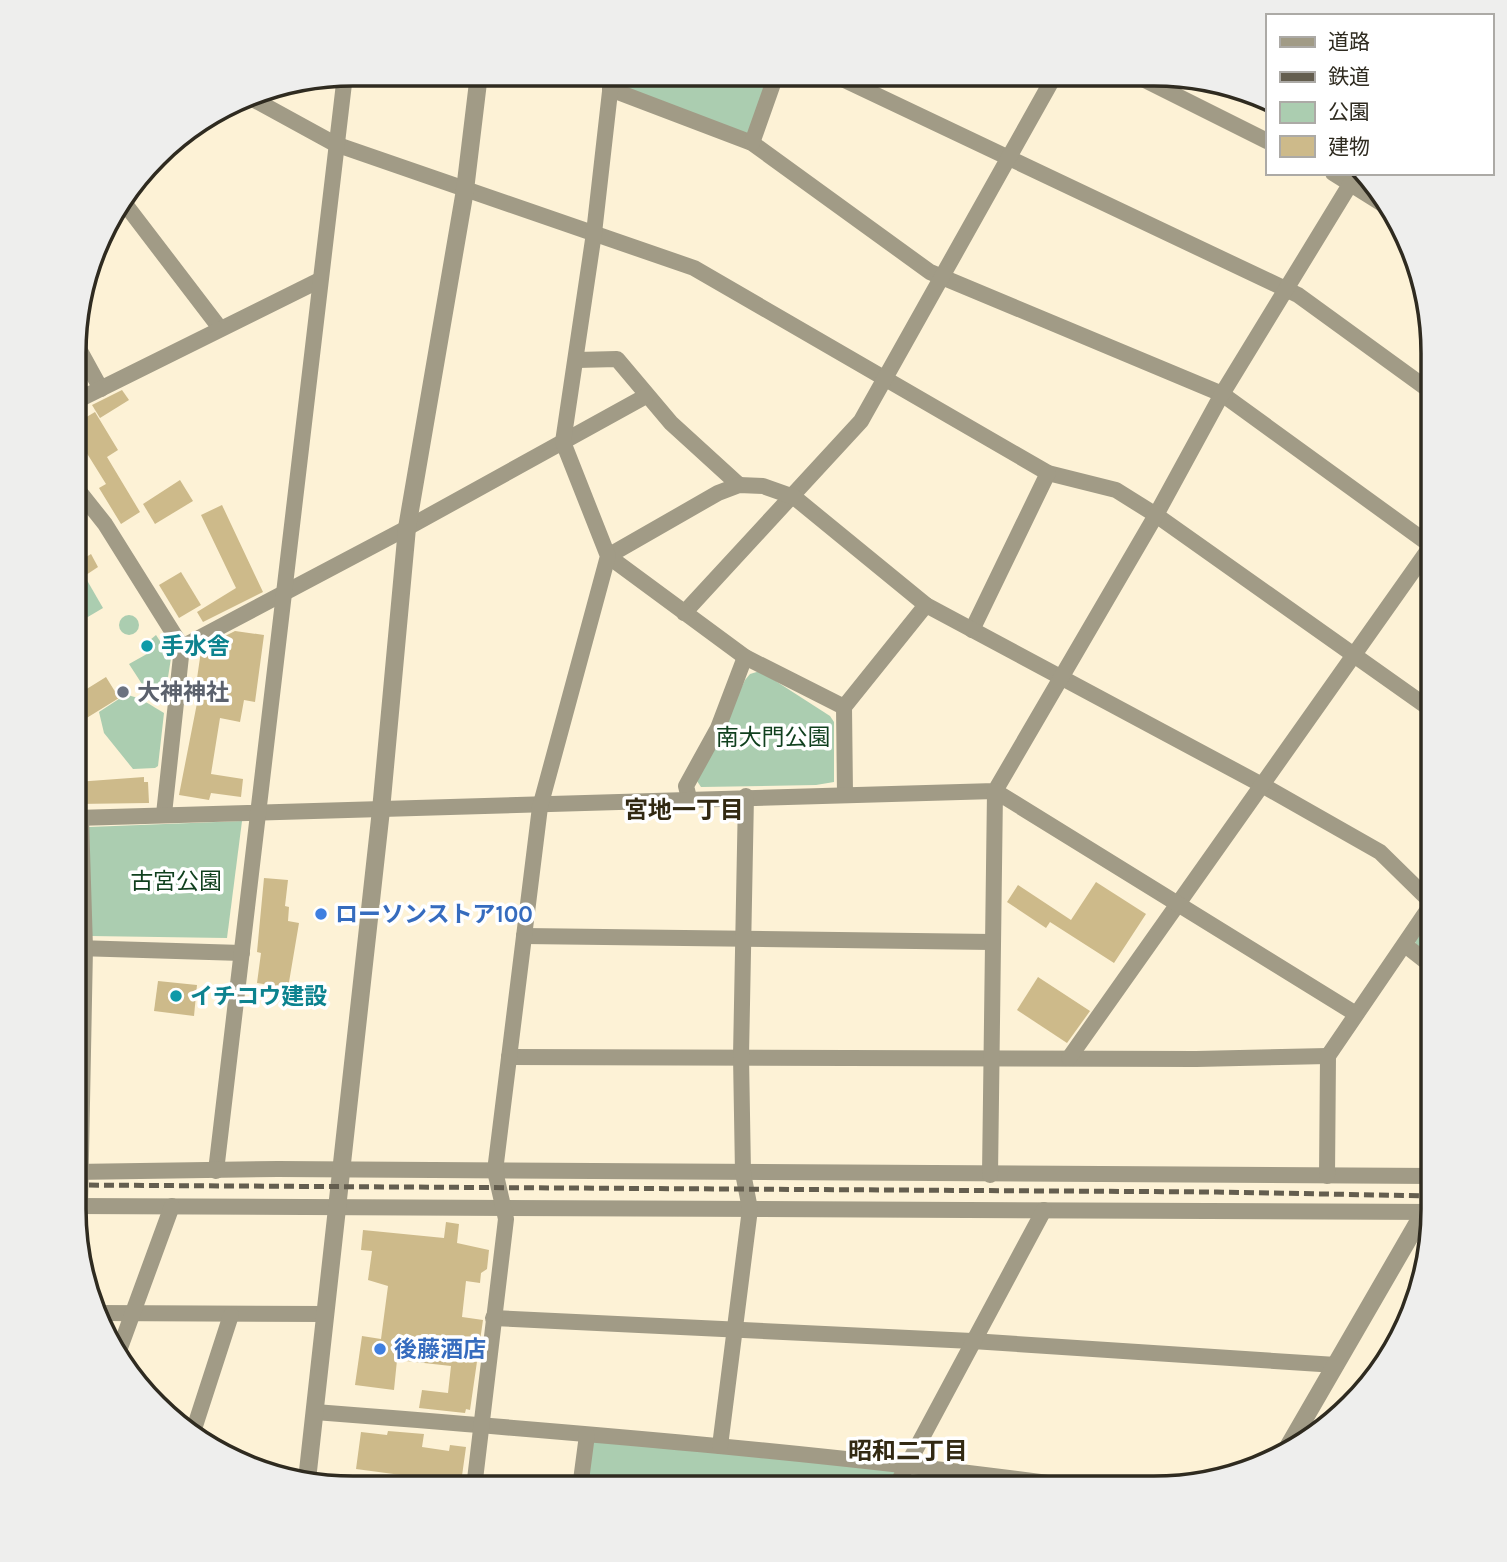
<svg xmlns="http://www.w3.org/2000/svg" width="1507" height="1562" viewBox="0 0 1507 1562" font-family="Karla,'Noto Sans JP',sans-serif">
  <rect width="100%" height="100%" fill="#fdf2d6"/>
  <g fill="#abcdb0">
    <path d="M 616,74 L 771,75 L 749,136 L 614,86 Z"/>
    <path d="M 77,563 L 103,608 L 81,621 L 77,621 Z"/>
    <circle cx="129" cy="625" r="10"/>
    <path d="M 156,635 L 171,658 L 164,703 L 151,698 L 129,664 L 154,650 L 150,640 Z"/>
    <path d="M 760,671 L 830,716 L 834,722 L 834,782 L 816,785 L 701,787 L 697,781 L 745,680 L 750,674 Z"/>
    <path d="M 125,695 C 139,696 152,706 164,713 L 158,766 L 155,768 L 133,769 L 104,733 L 99,712 Z"/>
    <path d="M 242,821 L 227,938 L 90,936 L 89,827 Z"/>
    <path d="M 1433,910 L 1433,961 L 1420,952 L 1414,940 Z"/>
    <path d="M 589,1437 L 903,1467 L 892,1488 L 583,1488 Z"/>
  </g>
  <g fill="#cdba8a">
    <path d="M 122,390 L 129,400 L 100,418 L 92,405 Z"/>
    <path d="M 95,412 L 118,450 L 107,457 L 140,512 L 121,524 L 99,488 L 106,484 L 78,439 L 78,422 Z"/>
    <path d="M 180,480 L 193,501 L 155,524 L 143,504 Z"/>
    <path d="M 222,505 L 263,592 L 203,622 L 197,612 L 236,588 L 201,515 Z"/>
    <path d="M 91,554 L 98,567 L 86,575 L 78,562 Z"/>
    <path d="M 181,572 L 201,605 L 179,618 L 159,585 Z"/>
    <path d="M 235,631 L 264,635 L 255,702 L 244,700 L 240,722 L 220,718 L 211,774 L 243,779 L 241,797 L 211,793 L 209,800 L 179,795 L 199,693 L 195,692 L 201,651 L 222,654 L 221,638 Z"/>
    <path d="M 106,677 L 119,698 L 85,719 L 82,713 L 77,716 L 77,695 Z"/>
    <path d="M 144,777 L 144,782 L 148,782 L 149,803 L 76,804 L 76,782 Z"/>
    <path d="M 264,878 L 288,880 L 285,906 L 289,907 L 288,921 L 299,923 L 288,988 L 257,983 L 261,953 L 257,952 Z"/>
    <path d="M 1096,882 L 1146,914 L 1114,963 L 1050,922 L 1046,928 L 1007,902 L 1018,885 L 1071,920 Z"/>
    <path d="M 1038,977 L 1090,1011 L 1067,1043 L 1017,1010 Z"/>
    <path d="M 158,981 L 197,985 L 194,1016 L 154,1011 Z"/>
    <path d="M 446,1222 L 459,1224 L 457,1243 L 489,1250 L 487,1269 L 481,1273 L 480,1283 L 466,1281 L 462,1317 L 483,1320 L 470,1410 L 466,1409 L 465,1413 L 419,1408 L 422,1390 L 448,1393 L 451,1366 L 397,1360 L 394,1390 L 355,1385 L 362,1336 L 381,1339 L 388,1286 L 368,1280 L 372,1251 L 361,1250 L 363,1230 L 444,1238 Z"/>
    <path d="M 388,1431 L 424,1434 L 422,1447 L 449,1451 L 450,1445 L 466,1447 L 461,1483 L 356,1469 L 361,1432 L 387,1435 Z"/>
  </g>
  <g fill="none" stroke-linecap="round" stroke-linejoin="round">
    <g stroke="#a19b86" stroke-width="16">
      <path d="M 834,75 L 1298,295 L 1433,393"/>
      <path d="M 1137,76 L 1267,141"/>
      <path d="M 610,89 L 752,143 L 930,272 L 1222,394 L 1433,547"/>
      <path d="M 249,97 L 335,144 L 694,268 L 1048,473 L 1116,490 L 1156,515 L 1433,711"/>
      <path d="M 752,143 L 776,75"/>
      <path d="M 1333,173 L 1392,210"/>
      <path d="M 122,200 L 219,327"/>
      <path d="M 79,349 L 101,389"/>
      <path d="M 577,360 L 617,359 L 671,423 L 739,485"/>
      <path d="M 78,400 L 320,280"/>
      <path d="M 78,490 L 105,524 L 182,647 L 164,814"/>
      <path d="M 684,613 L 861,421 L 1055,75"/>
      <path d="M 972,630 L 1048,473"/>
      <path d="M 182,647 L 407,528 L 646,396"/>
      <path d="M 844,707 L 745,657 L 608,556 L 718,493 L 739,485 L 763,486 L 794,497 L 926,605 L 1262,785 L 1380,852 L 1432,903"/>
      <path d="M 845,794 L 844,707 L 926,605"/>
      <path d="M 689,798 L 686,786 L 718,728 L 745,657"/>
      <path d="M 76,818 L 995,791 L 1156,515 L 1222,394 L 1357,173"/>
      <path d="M 524,936 L 992,942"/>
      <path d="M 1405,945 L 1433,967"/>
      <path d="M 77,948 L 242,953"/>
      <path d="M 509,1057 L 1196,1059 L 1328,1056"/>
      <path d="M 1069,1058 L 1433,543"/>
      <path d="M 216,1171 L 345,75"/>
      <path d="M 74,1172 L 278,1169 L 1433,1176"/>
      <path d="M 990,1175 L 995,791 L 1356,1014"/>
      <path d="M 1327,1176 L 1328,1056 L 1433,902"/>
      <path d="M 74,1206 L 1433,1212"/>
      <path d="M 80,1206 L 85,948 L 81,818"/>
      <path d="M 95,1313 L 326,1314"/>
      <path d="M 493,1318 L 972,1341 L 1336,1365"/>
      <path d="M 117,1356 L 172,1206"/>
      <path d="M 315,1412 C 572,1432 830,1453 1085,1488"/>
      <path d="M 193,1432 L 231,1315"/>
      <path d="M 720,1446 L 750,1209 L 743,1173 L 741,1056 L 746,796"/>
      <path d="M 474,1488 L 506,1219 L 495,1171 L 540,807 L 608,556 L 563,442 L 594,233 L 612,74"/>
      <path d="M 580,1488 L 587,1435"/>
      <path d="M 895,1488 L 1044,1210"/>
    </g>
    <g stroke="#a19b86" stroke-width="18">
      <path d="M 1284,1454 L 1424,1212"/>
      <path d="M 307,1480 L 381,810 L 407,528 L 465,190 L 479,74"/>
    </g>
    <path stroke="#645e4f" stroke-width="5" stroke-dasharray="10 5" stroke-linecap="butt" d="M 74,1185 L 1217,1192 L 1433,1196"/>
  </g>
  <g fill="#0f9aa8" stroke="#fff" stroke-width="2.5">
    <circle cx="147" cy="646" r="7"/>
    <circle cx="176" cy="996" r="7"/>
  </g>
  <circle fill="#6b7280" stroke="#fff" stroke-width="2.5" cx="123" cy="692" r="7"/>
  <g fill="#3f7fe0" stroke="#fff" stroke-width="2.5">
    <circle cx="321" cy="914" r="7"/>
    <circle cx="380" cy="1349" r="7"/>
  </g>
  <g text-anchor="middle" stroke-width="7" stroke-linejoin="round" paint-order="stroke">
    <g font-size="23" font-weight="bold" fill="#0d838f" stroke="#fff" text-anchor="start">
      <text x="161" y="654">手水舎</text>
      <text x="190" y="1004">イチコウ建設</text>
    </g>
    <g font-size="23" font-weight="bold" fill="#5b616d" stroke="#fff" text-anchor="start">
      <text x="137" y="700">大神神社</text>
    </g>
    <g font-size="23" fill="#10401e" stroke="#fff">
      <text x="773" y="745">南大門公園</text>
      <text x="176" y="889">古宮公園</text>
    </g>
    <g font-size="23" font-weight="bold" fill="#366cbe" stroke="#fff" text-anchor="start">
      <text x="335" y="922">ローソンストア100</text>
      <text x="394" y="1357">後藤酒店</text>
    </g>
    <g font-size="24" font-weight="bold" fill="#322912" stroke="#fff">
      <text x="684" y="818">宮地一丁目</text>
      <text x="908" y="1459">昭和二丁目</text>
    </g>
  </g>
  <path d="M0 0H1507V1562H0ZM353 86H1154A267 267 0 0 1 1421 353V1209A267 267 0 0 1 1154 1476H353A267 267 0 0 1 86 1209V353A267 267 0 0 1 353 86Z" fill="#eeeeed" fill-rule="evenodd"/>
  <path fill="none" stroke="#2f2b20" stroke-width="3.5" d="M353 86H1154A267 267 0 0 1 1421 353V1209A267 267 0 0 1 1154 1476H353A267 267 0 0 1 86 1209V353A267 267 0 0 1 353 86Z"/>
  <rect x="1266" y="14" width="228" height="161" fill="#ffffff" stroke="#acaaa6" stroke-width="2"/>
  <rect x="1280" y="37" width="35" height="10" fill="#a19b86" stroke="#acaaa6" stroke-width="2"/>
  <text x="1328" y="49" font-size="21" fill="#2f2b20">道路</text>
  <rect x="1280" y="72" width="35" height="10" fill="#645e4f" stroke="#acaaa6" stroke-width="2"/>
  <text x="1328" y="84" font-size="21" fill="#2f2b20">鉄道</text>
  <rect x="1280" y="102" width="35" height="21" fill="#abcdb0" stroke="#acaaa6" stroke-width="2"/>
  <text x="1328" y="119" font-size="21" fill="#2f2b20">公園</text>
  <rect x="1280" y="136" width="35" height="21" fill="#cdba8a" stroke="#acaaa6" stroke-width="2"/>
  <text x="1328" y="154" font-size="21" fill="#2f2b20">建物</text>
</svg>
